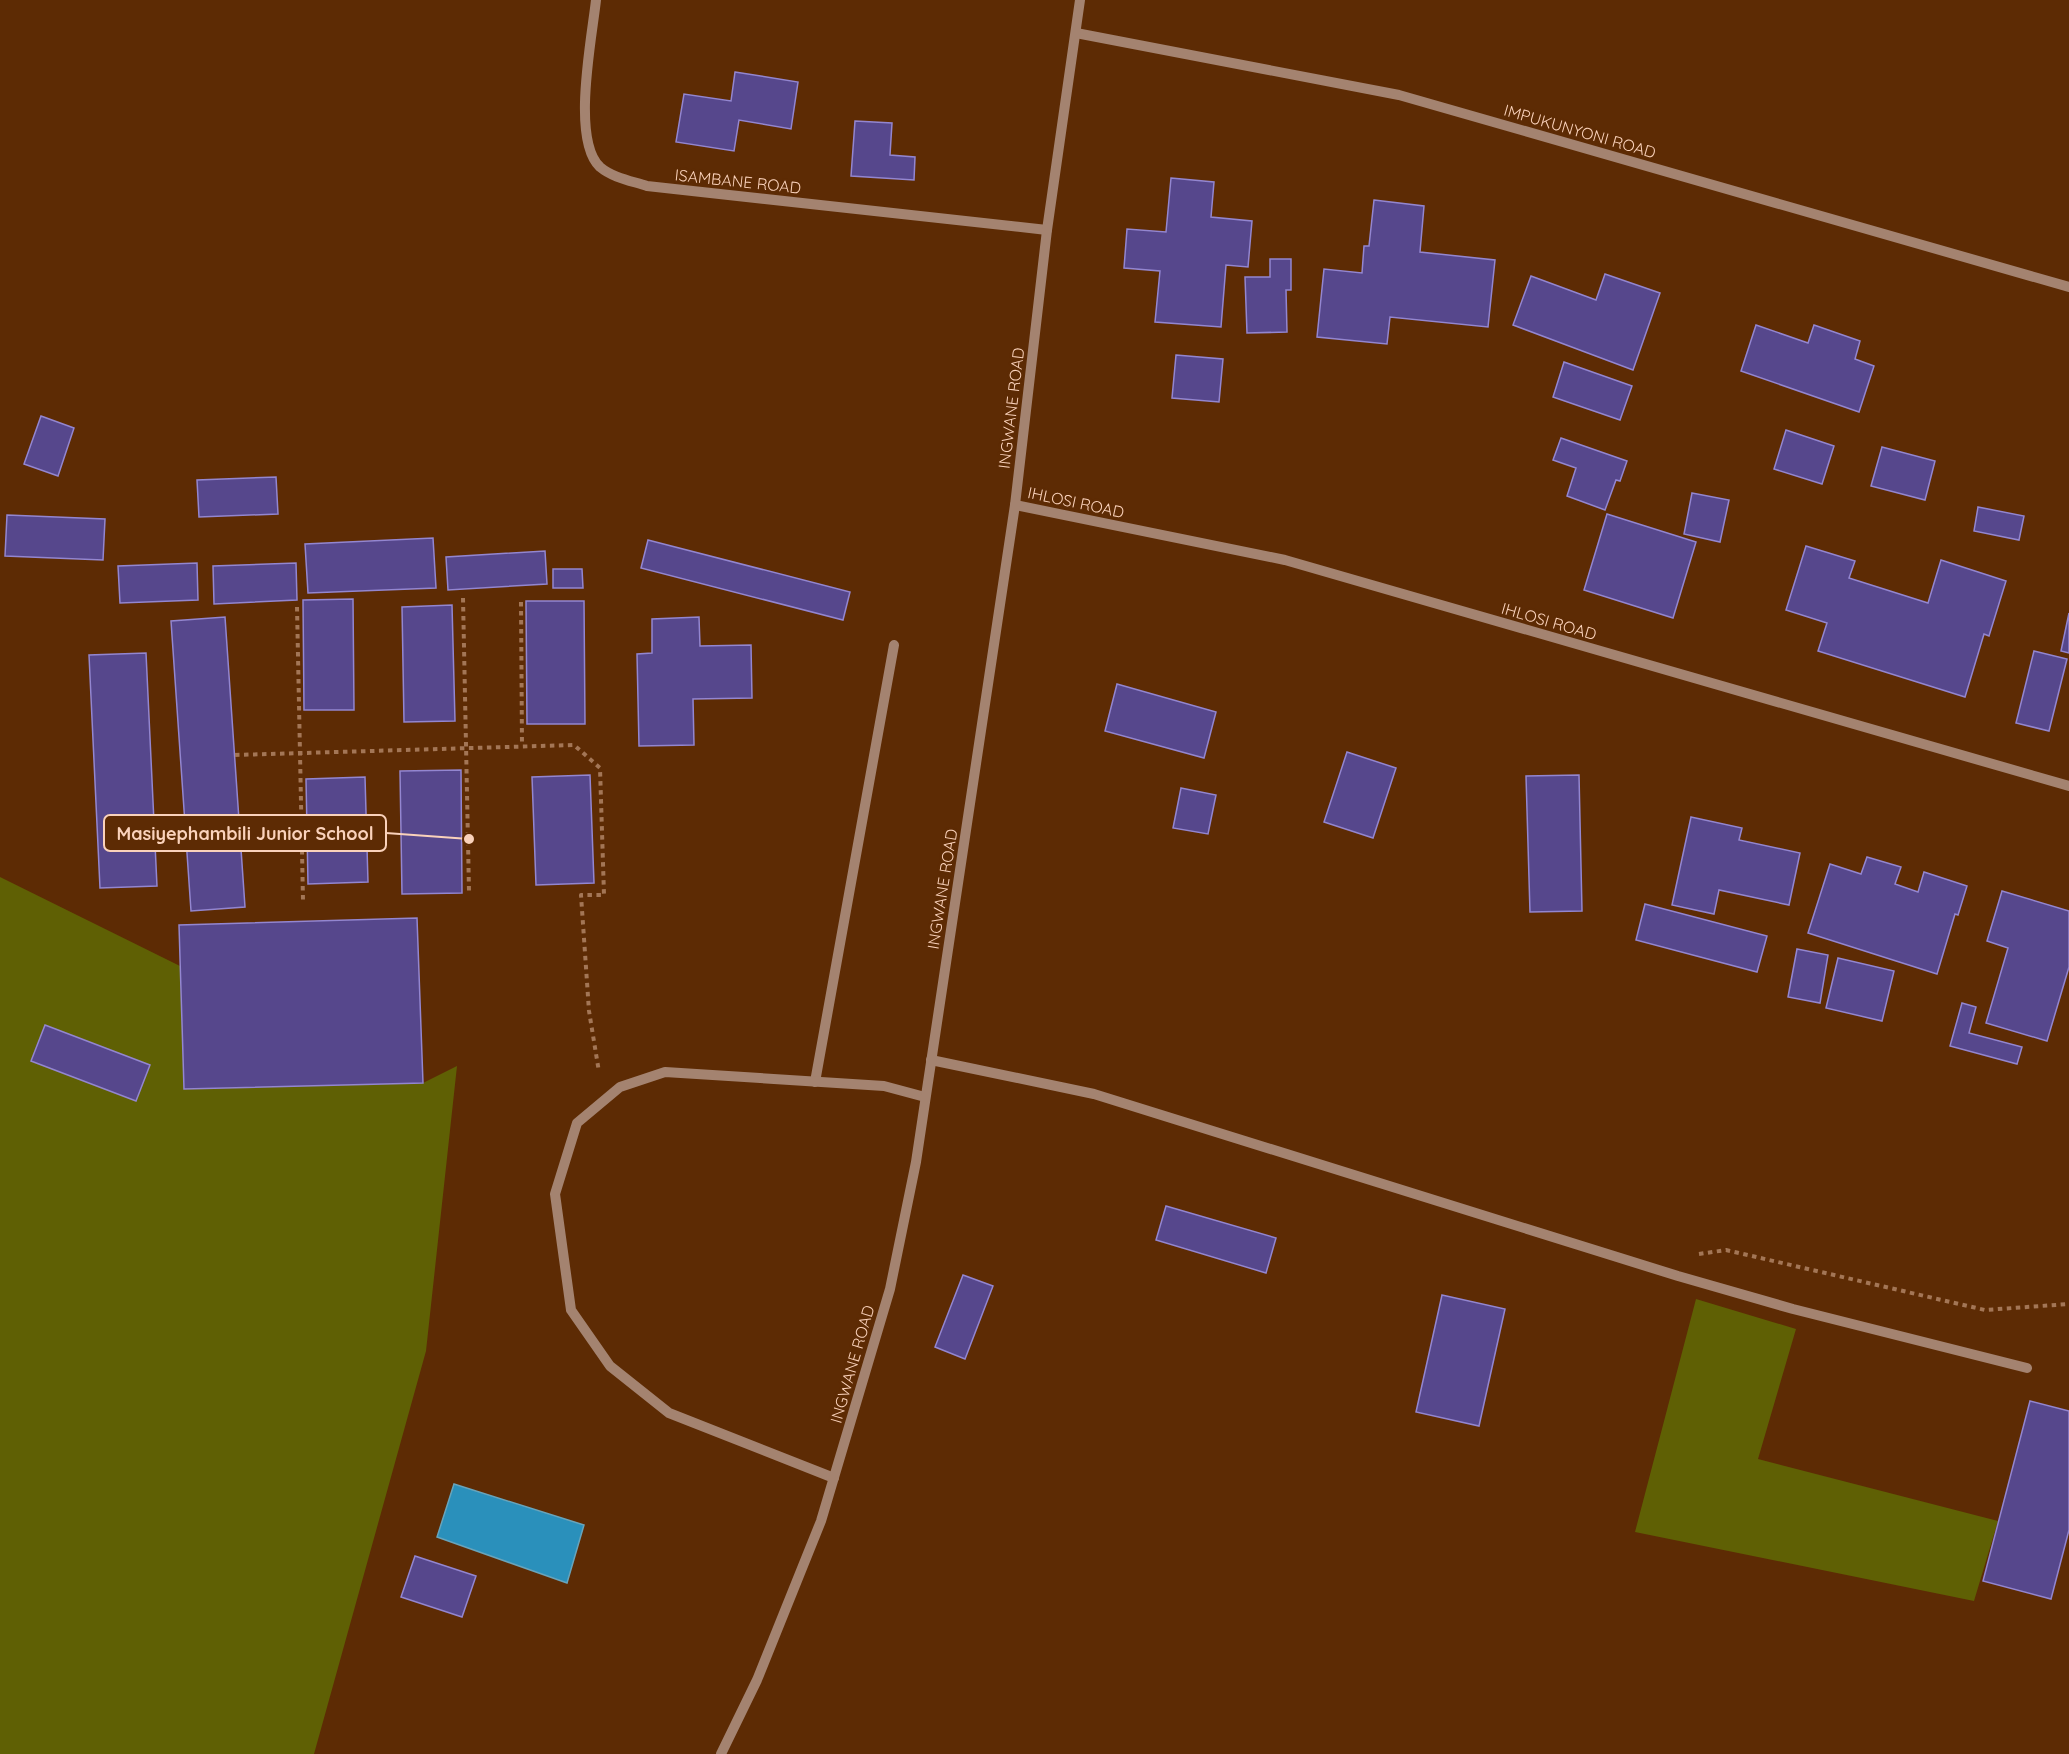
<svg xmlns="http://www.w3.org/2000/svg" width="2069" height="1754" viewBox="0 0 2069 1754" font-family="Quicksand,sans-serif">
  <rect width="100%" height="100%" fill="#5d2b04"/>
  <g fill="#5f6004">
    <path d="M 0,877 L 180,966 L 185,1089 L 423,1083 L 457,1066 L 426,1351 L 314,1754 L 0,1754 Z"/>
    <path d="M 1696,1299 L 1796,1329 L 1758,1459 L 1998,1521 L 1974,1601 L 1635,1532 Z"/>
  </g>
  <path fill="#2a90bb" stroke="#68a4bb" stroke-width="1.5" d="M 454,1484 L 584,1525 L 567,1583 L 437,1537 Z"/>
  <g fill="#56478c" stroke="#9386d0" stroke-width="1.5">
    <path d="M 735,72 L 798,82 L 791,129 L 739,120 L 734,151 L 676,142 L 684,94 L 731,101 Z"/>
    <path d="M 855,121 L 892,123 L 890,155 L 915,157 L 914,180 L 851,176 Z"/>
    <path d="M 1171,178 L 1214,182 L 1211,217 L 1252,221 L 1248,267 L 1226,265 L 1221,327 L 1155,322 L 1160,271 L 1124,268 L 1127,229 L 1166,232 Z"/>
    <path d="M 1374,200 L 1424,206 L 1420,252 L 1495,260 L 1488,327 L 1390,317 L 1387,344 L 1317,337 L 1324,269 L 1362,273 L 1364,246 L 1369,246 Z"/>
    <path d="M 1270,259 L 1291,259 L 1291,290 L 1286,290 L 1287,332 L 1247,333 L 1245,277 L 1270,277 Z"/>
    <path d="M 1605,274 L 1660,293 L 1633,370 L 1513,325 L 1531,276 L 1596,300 Z"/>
    <path d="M 1756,325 L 1808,343 L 1814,325 L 1860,341 L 1855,359 L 1874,366 L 1859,412 L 1741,371 Z"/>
    <path d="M 1176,355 L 1223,359 L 1219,402 L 1172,398 Z"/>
    <path d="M 1564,362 L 1632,386 L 1620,420 L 1553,397 Z"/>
    <path d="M 41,416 L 74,428 L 58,476 L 24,464 Z"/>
    <path d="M 1786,430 L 1834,446 L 1822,484 L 1774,469 Z"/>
    <path d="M 1561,438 L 1627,461 L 1620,481 L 1616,480 L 1605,510 L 1567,496 L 1576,468 L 1553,460 Z"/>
    <path d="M 1882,447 L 1935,461 L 1925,500 L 1871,486 Z"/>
    <path d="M 276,477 L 278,514 L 199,517 L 197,480 Z"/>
    <path d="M 1692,493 L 1729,500 L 1720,542 L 1684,534 Z"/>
    <path d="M 1978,507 L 2024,516 L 2019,540 L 1974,531 Z"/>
    <path d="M 1607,514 L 1696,542 L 1673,618 L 1584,590 Z"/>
    <path d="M 7,515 L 105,519 L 103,560 L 5,556 Z"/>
    <path d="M 433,538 L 436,588 L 308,593 L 305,544 Z"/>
    <path d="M 648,540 L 850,592 L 843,620 L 641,568 Z"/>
    <path d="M 1806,546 L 1855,561 L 1849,578 L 1928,603 L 1941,560 L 2006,581 L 1989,636 L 1984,634 L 1965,697 L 1818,651 L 1827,623 L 1786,610 Z"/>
    <path d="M 545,551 L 547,584 L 448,590 L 446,557 Z"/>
    <path d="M 197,563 L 198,600 L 120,603 L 118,566 Z"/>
    <path d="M 296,563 L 297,600 L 214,604 L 213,566 Z"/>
    <path d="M 553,569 L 582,569 L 583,588 L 553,588 Z"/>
    <path d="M 353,599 L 354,710 L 304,710 L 303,600 Z"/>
    <path d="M 526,601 L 584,601 L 585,724 L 527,724 Z"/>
    <path d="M 452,605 L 455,721 L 404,722 L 402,607 Z"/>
    <path d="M 2069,613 L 2069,653 L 2061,651 Z"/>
    <path d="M 225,617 L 245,907 L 191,911 L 171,621 Z"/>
    <path d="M 699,617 L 700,646 L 751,645 L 752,698 L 693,699 L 694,745 L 639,746 L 637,654 L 652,653 L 652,619 Z"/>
    <path d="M 2034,651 L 2067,659 L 2049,731 L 2016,723 Z"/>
    <path d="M 146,653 L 157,886 L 100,888 L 89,655 Z"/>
    <path d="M 1117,684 L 1216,712 L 1204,758 L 1105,731 Z"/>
    <path d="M 1347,752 L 1396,768 L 1373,838 L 1324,822 Z"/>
    <path d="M 461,770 L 462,893 L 402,894 L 400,771 Z"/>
    <path d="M 590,775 L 594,883 L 536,885 L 532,777 Z"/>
    <path d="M 1579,775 L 1582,911 L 1530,912 L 1526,776 Z"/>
    <path d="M 365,777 L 368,882 L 308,884 L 306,779 Z"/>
    <path d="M 1181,788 L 1216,795 L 1208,834 L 1173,828 Z"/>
    <path d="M 1691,817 L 1742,828 L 1739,840 L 1800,853 L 1789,905 L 1719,890 L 1714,914 L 1672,905 Z"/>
    <path d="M 1867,857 L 1901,867 L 1895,884 L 1918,892 L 1924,872 L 1967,886 L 1958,915 L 1955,914 L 1937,974 L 1808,933 L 1830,864 L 1861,874 Z"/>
    <path d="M 2002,891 L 2069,911 L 2069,967 L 2047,1041 L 1986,1023 L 2008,948 L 1987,941 Z"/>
    <path d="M 1645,904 L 1767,936 L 1757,972 L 1636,940 Z"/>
    <path d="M 417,918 L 423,1083 L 184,1089 L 179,925 Z"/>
    <path d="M 1797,949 L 1828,955 L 1820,1003 L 1788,997 Z"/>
    <path d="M 1838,958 L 1894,971 L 1882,1021 L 1826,1008 Z"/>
    <path d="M 1962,1003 L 1976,1007 L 1969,1033 L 2022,1047 L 2017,1064 L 1950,1046 Z"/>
    <path d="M 45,1025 L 150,1065 L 136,1101 L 31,1061 Z"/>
    <path d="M 1166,1206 L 1276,1238 L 1266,1273 L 1156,1240 Z"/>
    <path d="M 963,1275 L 993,1286 L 965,1359 L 935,1347 Z"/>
    <path d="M 1442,1295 L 1505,1309 L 1479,1426 L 1416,1412 Z"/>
    <path d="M 2030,1401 L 2069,1411 L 2069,1530 L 2051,1599 L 1983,1581 Z"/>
    <path d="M 415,1556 L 476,1576 L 462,1617 L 401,1597 Z"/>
  </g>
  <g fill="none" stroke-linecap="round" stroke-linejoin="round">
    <g stroke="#a37656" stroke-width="4" stroke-dasharray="4.5 4.5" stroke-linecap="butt">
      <path d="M 463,598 L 469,891"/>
      <path d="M 521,602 L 522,746"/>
      <path d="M 297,607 L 303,900"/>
      <path d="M 235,755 L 574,745 L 600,768 L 604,895 L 581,895 L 589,1011 L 599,1072"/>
      <path d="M 1699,1254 L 1726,1250 L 1985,1310 L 2069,1304"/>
    </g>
    <g stroke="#a48370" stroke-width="10">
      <path d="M 596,0 C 592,38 571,140 600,167 C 613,178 632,181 647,186 L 1047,230"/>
      <path d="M 1076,33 L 1399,95 L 2069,287"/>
      <path d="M 1015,505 L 1285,560 L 2069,786"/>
      <path d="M 931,1060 L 1094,1094 L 1678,1276 L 1793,1309 L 2027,1368"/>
      <path d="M 815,1082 L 894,645"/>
      <path d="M 834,1478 L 669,1413 L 610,1366 L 571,1310 L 555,1194 L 577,1123 L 620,1087 L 665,1072 L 884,1086 L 925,1097"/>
      <path d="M 721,1754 L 757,1680 L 821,1521 L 890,1289 L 916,1162 L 1015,505 L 1047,230 L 1080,0"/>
    </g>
  </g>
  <g text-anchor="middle" stroke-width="5" stroke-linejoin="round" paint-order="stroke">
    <g font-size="16" fill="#fad2bb" stroke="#5d2b04">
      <text transform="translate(1580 131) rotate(16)" y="6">IMPUKUNYONI ROAD</text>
      <text transform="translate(738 181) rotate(6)" y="6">ISAMBANE ROAD</text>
      <text transform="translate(1011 408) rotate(-83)" y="6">INGWANE ROAD</text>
      <text transform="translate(1076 502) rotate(12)" y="6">IHLOSI ROAD</text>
      <text transform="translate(1549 621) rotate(16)" y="6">IHLOSI ROAD</text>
      <text transform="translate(942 889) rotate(-81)" y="6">INGWANE ROAD</text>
      <text transform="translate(852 1364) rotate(-74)" y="6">INGWANE ROAD</text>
    </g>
  </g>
  <path fill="none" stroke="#fad2bb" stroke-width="2" d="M469 839L386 833"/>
  <circle fill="#fad2bb" stroke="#5d2b04" stroke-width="2" cx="469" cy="839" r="6"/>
  <rect fill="#5d2b04" stroke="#fad2bb" stroke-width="2" x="104" y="815" width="282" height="36" rx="6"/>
  <g font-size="18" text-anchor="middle" font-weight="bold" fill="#fad2bb">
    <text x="245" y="840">Masiyephambili Junior School</text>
  </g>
</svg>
